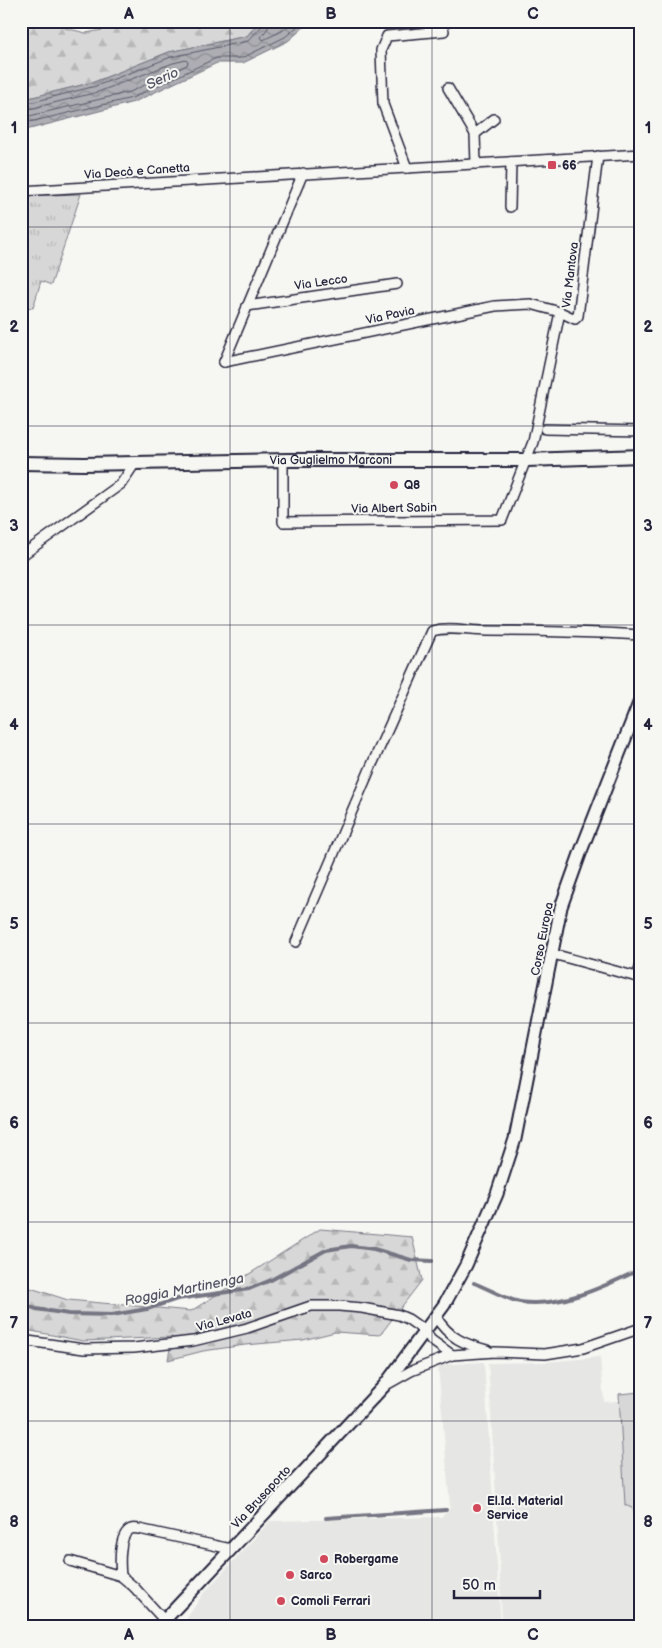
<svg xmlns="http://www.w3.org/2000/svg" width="662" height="1648" viewBox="0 0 662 1648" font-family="'Balsamiq Sans',sans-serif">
  <defs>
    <pattern id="forest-firs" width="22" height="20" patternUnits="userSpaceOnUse" patternTransform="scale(1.25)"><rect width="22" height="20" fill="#d7d7d7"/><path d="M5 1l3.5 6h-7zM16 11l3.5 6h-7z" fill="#b8b8b9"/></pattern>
    <pattern id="park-tufts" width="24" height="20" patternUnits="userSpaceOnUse" patternTransform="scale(1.25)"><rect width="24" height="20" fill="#d7d7d7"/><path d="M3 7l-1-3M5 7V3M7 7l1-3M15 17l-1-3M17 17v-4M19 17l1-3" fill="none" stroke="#b8b8b9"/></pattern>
    <pattern id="water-waves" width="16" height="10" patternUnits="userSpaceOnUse" patternTransform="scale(1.25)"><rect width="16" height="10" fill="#adadb3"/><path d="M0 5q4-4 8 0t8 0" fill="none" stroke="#8c8c93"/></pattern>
  </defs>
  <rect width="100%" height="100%" fill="#f6f6f2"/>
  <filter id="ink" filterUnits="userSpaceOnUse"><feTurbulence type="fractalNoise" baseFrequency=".02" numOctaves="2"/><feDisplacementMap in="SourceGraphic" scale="10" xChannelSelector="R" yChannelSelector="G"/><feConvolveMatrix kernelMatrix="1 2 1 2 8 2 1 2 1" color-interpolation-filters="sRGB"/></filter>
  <g filter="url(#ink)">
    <g fill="#e6e6e4">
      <path d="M 600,1357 L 604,1402 L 641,1399 L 641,1627 L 502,1627 L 499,1549 L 488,1363 L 546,1362 Z"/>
      <path d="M 484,1362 L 501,1627 L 181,1627 L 203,1594 L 270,1521 L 441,1517 L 448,1511 L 450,1507 L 438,1365 Z"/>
    </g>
    <g fill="url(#forest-firs)" stroke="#7c7c89">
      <path d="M 21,21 L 57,21 L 65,28 L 86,33 L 129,25 L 137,21 L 260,21 L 247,36 L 169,52 L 94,82 L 21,100 Z"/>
      <path d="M 320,1229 L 412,1237 L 422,1280 L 380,1335 L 335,1332 L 303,1340 L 245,1345 L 203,1351 L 168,1360 L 172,1337 L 83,1341 L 21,1329 L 21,1285 L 68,1300 L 191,1311 Z"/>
    </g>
    <path fill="url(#park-tufts)" stroke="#7c7c89" d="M 81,194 L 51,285 L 41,281 L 33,308 L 21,306 L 21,196 Z"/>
    <path fill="#d7d7d7" stroke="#7c7c89" d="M 641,1392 L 641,1569 L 636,1569 L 634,1509 L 625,1505 L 619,1394 Z"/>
    <path fill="url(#water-waves)" stroke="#757583" d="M 260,21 L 311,21 L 288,41 L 243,63 L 217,63 L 134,102 L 26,130 L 21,129 L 21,100 L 94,82 L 169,52 L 247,36 Z"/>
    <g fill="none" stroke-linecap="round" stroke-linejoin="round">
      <g stroke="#5a5a6b" stroke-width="1">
        <path d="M 269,21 L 268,28 L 261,37 L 263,40 L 282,31 L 294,21"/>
        <path d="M 21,105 L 96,86 L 171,57 L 248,41 L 262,26 L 263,21"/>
        <path d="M 21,111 L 98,92 L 173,63 L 186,60 L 188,62 L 187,65 L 130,92 L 21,118"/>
        <path d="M 21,124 L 132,98 L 216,58 L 242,58 L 285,37 L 304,21"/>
      </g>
      <g stroke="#757583" stroke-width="4">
        <path d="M 474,1283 C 487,1288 508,1300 520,1302 C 561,1308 605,1286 641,1269"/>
        <path d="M 21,1303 L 36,1309 L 69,1314 L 112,1315 L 147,1309 L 177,1299 L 249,1289 L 271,1280 L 326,1250 L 351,1246 L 374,1249 L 411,1260 L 432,1261"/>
        <path d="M 326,1518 L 446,1510"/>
      </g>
      <g stroke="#22223b" stroke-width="12">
        <g id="minor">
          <path d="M 448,88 L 475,134 L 476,164"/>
          <path d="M 475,134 L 494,119"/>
          <path d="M 407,168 L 383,104 L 381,50 L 387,36 L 444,31"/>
          <path d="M 21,191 L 641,154"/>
          <path d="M 510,207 L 511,162"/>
          <path d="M 247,306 L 397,284"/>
          <path d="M 224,362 L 495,306 L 531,304 L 560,312"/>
          <path d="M 224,362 L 303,173"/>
          <path d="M 545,429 L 641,431"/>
          <path d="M 283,461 L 283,522 L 502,520 L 533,442 L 560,312 L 575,319 L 578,316 L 598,156"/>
          <path d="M 21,556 L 121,484 L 135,463"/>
          <path d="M 296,942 L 370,769 L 432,631 C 449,626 468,631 486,631 C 537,631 589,632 641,635"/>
          <path d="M 553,954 L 637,977 L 641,965"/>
          <path d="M 436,1317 C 449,1338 464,1344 487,1350"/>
          <path d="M 21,1340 L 84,1349 L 134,1348 L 193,1341 L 247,1328 L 311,1306 L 339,1306 L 362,1308 L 399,1315 L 408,1319 L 425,1331 L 431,1340 L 452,1355"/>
          <path d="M 386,1385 L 411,1371 L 452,1355 L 495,1352 L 545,1354 L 583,1348 L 641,1328"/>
          <path d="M 70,1561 L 121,1576"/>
          <path d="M 164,1620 L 134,1587 L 121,1576 C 120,1566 118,1534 131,1529 C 134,1528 137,1529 139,1529 L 231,1549"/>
        </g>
      </g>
      <g stroke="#22223b" stroke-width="15">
        <path id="tertiary" d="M 158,1627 L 384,1386 L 444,1305 L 466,1265 L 497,1194 L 515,1139 L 561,907 L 581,851 L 641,698"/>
      </g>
      <g stroke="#22223b" stroke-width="16">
        <g id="secondary">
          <path id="s1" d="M 21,463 L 84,464 L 287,460 L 527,460 L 641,456"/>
        </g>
      </g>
      <use href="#minor" stroke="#f6f6f2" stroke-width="9"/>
      <use href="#tertiary" stroke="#f6f6f2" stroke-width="11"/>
      <use href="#secondary" stroke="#f6f6f2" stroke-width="12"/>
    </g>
  </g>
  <path fill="none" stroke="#22223b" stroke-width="1" stroke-opacity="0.55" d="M 230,21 L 230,1627M 432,21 L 432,1627M 21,227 L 641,227M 21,426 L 641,426M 21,625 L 641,625M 21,824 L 641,824M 21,1023 L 641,1023M 21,1222 L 641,1222M 21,1421 L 641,1421"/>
  <g fill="#d1495b" stroke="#f6f6f2" stroke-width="2">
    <rect x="547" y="160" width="10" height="10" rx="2.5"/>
    <circle cx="394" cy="485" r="5"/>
    <circle cx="477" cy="1508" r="5"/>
    <circle cx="324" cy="1559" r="5"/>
    <circle cx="290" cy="1575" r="5"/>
    <circle cx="281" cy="1601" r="5"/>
  </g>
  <g text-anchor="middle" stroke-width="4" stroke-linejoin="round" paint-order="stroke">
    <g font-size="12" font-weight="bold" fill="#22223b" stroke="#f6f6f2" text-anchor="start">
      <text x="562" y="169">66</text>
      <text x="404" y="489">Q8</text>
      <text x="487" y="1505">El.Id. Material<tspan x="487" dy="14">Service</tspan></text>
      <text x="334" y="1563">Robergame</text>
      <text x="300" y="1579">Sarco</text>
      <text x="291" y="1605">Comoli Ferrari</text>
    </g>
    <g font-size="12" fill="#22223b" stroke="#f6f6f2">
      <text transform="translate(137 171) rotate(-4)" y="4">Via Decò e Canetta</text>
      <text transform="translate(570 275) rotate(-83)" y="4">Via Mantova</text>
      <text transform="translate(321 282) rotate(-8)" y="4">Via Lecco</text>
      <text transform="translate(390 315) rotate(-12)" y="4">Via Pavia</text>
      <text dy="4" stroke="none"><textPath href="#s1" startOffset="310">Via Guglielmo Marconi</textPath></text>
      <text transform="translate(394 508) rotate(-1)" y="4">Via Albert Sabin</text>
      <text transform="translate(542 939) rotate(-79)" y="4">Corso Europa</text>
      <text transform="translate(224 1320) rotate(-15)" y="4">Via Levata</text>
      <text transform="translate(261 1497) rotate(-47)" y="4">Via Brusaporto</text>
    </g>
    <g font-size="14" font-style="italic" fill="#535365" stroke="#f6f6f2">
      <text transform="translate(162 78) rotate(-25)" y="5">Serio</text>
      <text transform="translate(184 1289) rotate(-11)" y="5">Roggia Martinenga</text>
    </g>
  </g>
  <rect width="662" height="1648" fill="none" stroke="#f6f6f2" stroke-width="55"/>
  <path d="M454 1590v8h86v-8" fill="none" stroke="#22223b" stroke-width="2.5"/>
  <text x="462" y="1590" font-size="15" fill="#22223b" stroke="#f6f6f2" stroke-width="4" paint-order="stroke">50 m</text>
  <rect x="28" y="28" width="606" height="1592" fill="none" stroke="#22223b" stroke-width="2"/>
  <g font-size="16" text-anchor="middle" font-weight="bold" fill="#22223b">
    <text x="129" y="19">A</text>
    <text x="331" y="19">B</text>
    <text x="533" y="19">C</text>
    <text x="14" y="133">1</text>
    <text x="648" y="133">1</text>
    <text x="14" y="332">2</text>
    <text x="648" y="332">2</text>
    <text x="14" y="531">3</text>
    <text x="648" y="531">3</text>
    <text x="14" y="730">4</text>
    <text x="648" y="730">4</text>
    <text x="14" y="929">5</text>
    <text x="648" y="929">5</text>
    <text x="14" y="1128">6</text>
    <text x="648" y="1128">6</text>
    <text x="14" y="1328">7</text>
    <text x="648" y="1328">7</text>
    <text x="14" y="1527">8</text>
    <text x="648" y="1527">8</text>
    <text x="129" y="1640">A</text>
    <text x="331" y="1640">B</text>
    <text x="533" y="1640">C</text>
  </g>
</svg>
